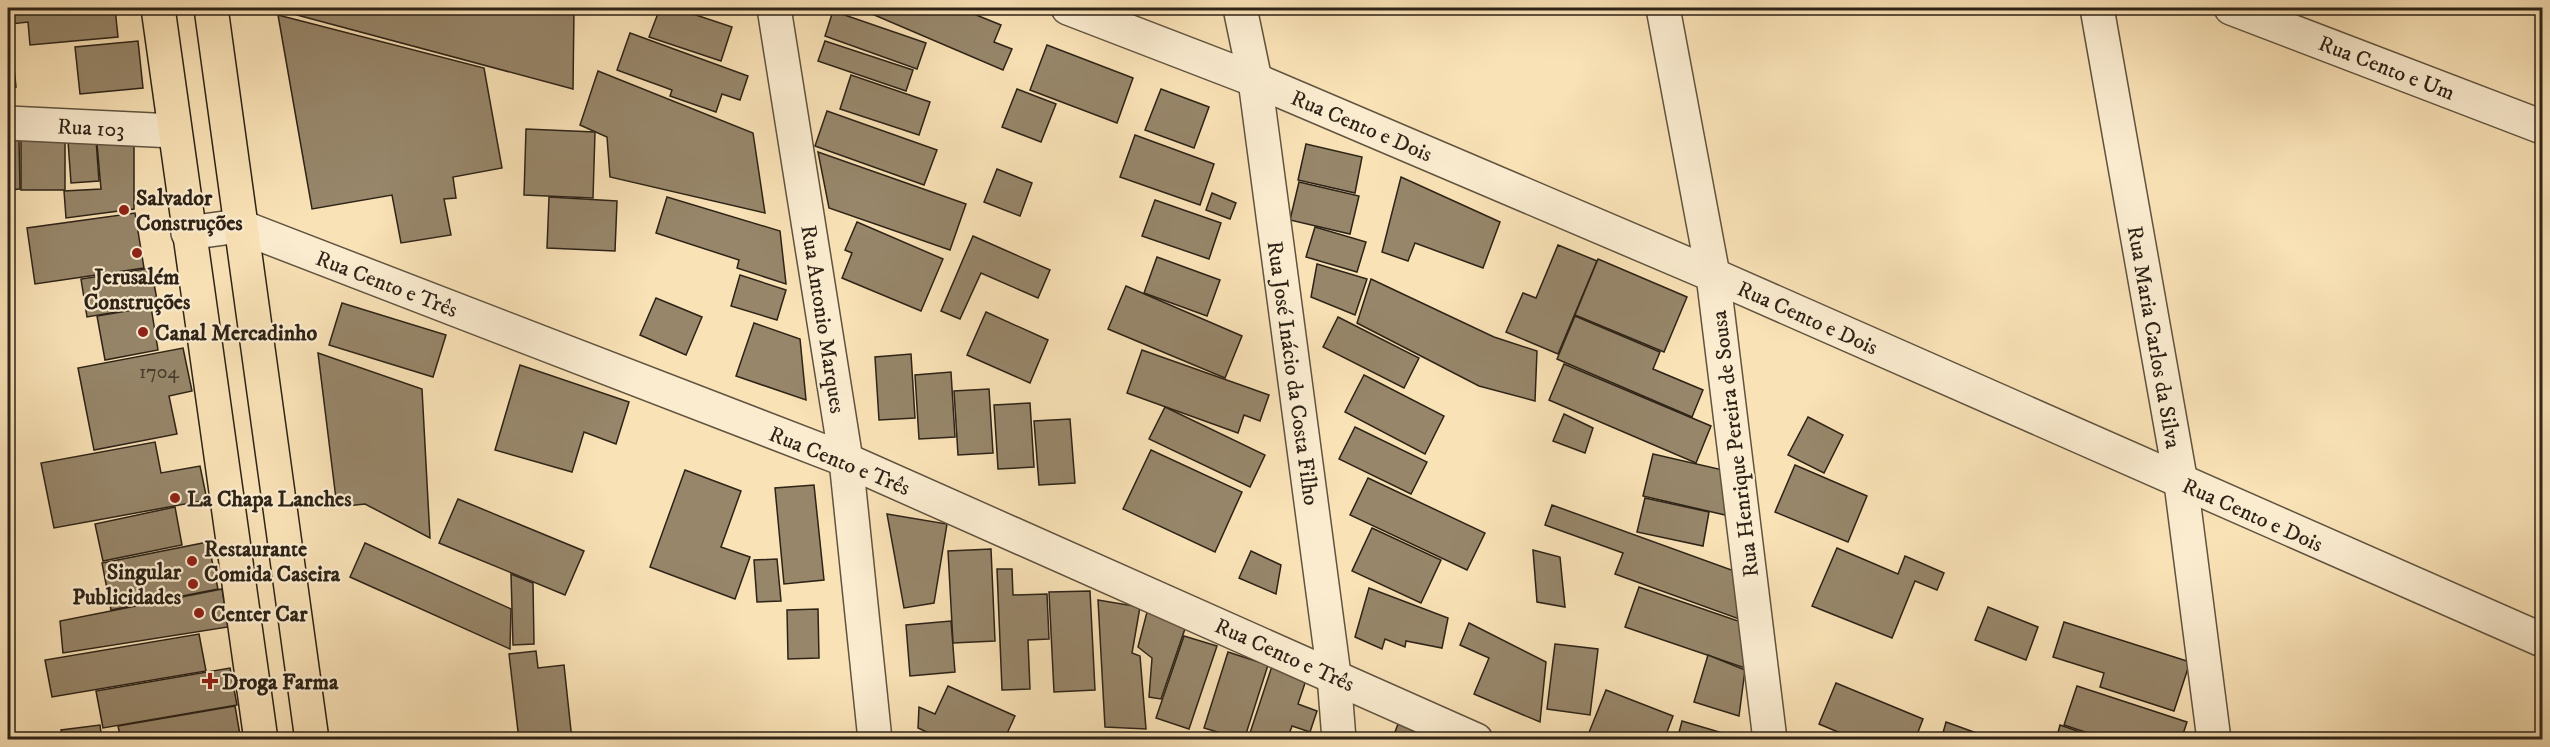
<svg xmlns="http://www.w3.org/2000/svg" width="2550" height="747" viewBox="0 0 2550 747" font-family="'IM FELL DW Pica',serif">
  <rect width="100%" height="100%" fill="#f9e2b6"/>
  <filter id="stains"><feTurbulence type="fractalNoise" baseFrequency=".00333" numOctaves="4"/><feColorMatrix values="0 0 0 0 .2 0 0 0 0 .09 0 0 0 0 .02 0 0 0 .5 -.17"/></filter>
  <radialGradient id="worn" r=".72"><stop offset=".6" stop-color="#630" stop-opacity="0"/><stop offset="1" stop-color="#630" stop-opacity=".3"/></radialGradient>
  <g fill="#97866a" stroke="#2d2317" stroke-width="1.5">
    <path d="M 8,8 L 16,87 L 8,88 Z"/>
    <path d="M 10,8 L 115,8 L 118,37 L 30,45 L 28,22 L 11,24 Z"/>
    <path d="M 271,8 L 574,8 L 573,89 Z"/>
    <path d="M 660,8 L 675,8 L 732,27 L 721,61 L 649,37 Z"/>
    <path d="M 858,8 L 959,8 L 1001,25 L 994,42 L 1012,49 L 1003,70 Z"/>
    <path d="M 833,11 L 926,43 L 917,69 L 825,36 Z"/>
    <path d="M 278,15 L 484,68 L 502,168 L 453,177 L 456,198 L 444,199 L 451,235 L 401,243 L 392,195 L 312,209 Z"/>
    <path d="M 630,33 L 748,76 L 740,100 L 722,94 L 716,112 L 670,96 L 672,90 L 617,70 Z"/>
    <path d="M 138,41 L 143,88 L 80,94 L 75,47 Z"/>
    <path d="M 825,41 L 913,70 L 906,91 L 818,61 Z"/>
    <path d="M 1047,45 L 1133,78 L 1117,123 L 1030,90 Z"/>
    <path d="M 598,71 L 753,133 L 765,213 L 610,177 L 607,137 L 580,125 Z"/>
    <path d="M 851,75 L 930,102 L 919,135 L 840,109 Z"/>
    <path d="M 1017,89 L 1056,104 L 1041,142 L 1002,127 Z"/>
    <path d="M 1161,89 L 1209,107 L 1194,148 L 1145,130 Z"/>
    <path d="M 827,111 L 937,150 L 924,185 L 815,146 Z"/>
    <path d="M 526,129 L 595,132 L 593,198 L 524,195 Z"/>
    <path d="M 1135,135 L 1214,164 L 1200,205 L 1120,177 Z"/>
    <path d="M 96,139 L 99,181 L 71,183 L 68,141 Z"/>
    <path d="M 8,140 L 19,140 L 20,189 L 8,190 Z"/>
    <rect x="21" y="140" width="44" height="50"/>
    <path d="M 134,141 L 134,209 L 66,218 L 64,191 L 101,189 L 97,144 Z"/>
    <path d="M 1306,144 L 1362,157 L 1355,193 L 1298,180 Z"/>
    <path d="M 818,152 L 966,204 L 950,250 L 829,208 Z"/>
    <path d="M 997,169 L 1032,183 L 1020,216 L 984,202 Z"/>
    <path d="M 1401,177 L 1500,222 L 1483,268 L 1415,243 L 1408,261 L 1382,252 Z"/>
    <path d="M 1299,182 L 1359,196 L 1350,234 L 1290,220 Z"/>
    <path d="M 1212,193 L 1236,203 L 1230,219 L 1206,210 Z"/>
    <path d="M 549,197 L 617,201 L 615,251 L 547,248 Z"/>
    <path d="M 667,197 L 780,231 L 786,284 L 737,268 L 739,260 L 656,233 Z"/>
    <path d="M 1155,200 L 1221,223 L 1209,259 L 1142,236 Z"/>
    <path d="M 135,213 L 144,268 L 35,284 L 27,228 Z"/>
    <path d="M 857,222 L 943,259 L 921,311 L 842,278 L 852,253 L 845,250 Z"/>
    <path d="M 1315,227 L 1366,242 L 1357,272 L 1306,257 Z"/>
    <path d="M 973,236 L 1050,270 L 1038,298 L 981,273 L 960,319 L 941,311 Z"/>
    <path d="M 1558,245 L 1597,261 L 1558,354 L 1506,332 L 1523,293 L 1536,298 Z"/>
    <path d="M 1157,257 L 1220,280 L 1207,316 L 1144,293 Z"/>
    <path d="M 1598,259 L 1687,297 L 1664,352 L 1575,315 Z"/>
    <path d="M 1317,264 L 1367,279 L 1355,315 L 1311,297 Z"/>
    <path d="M 151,268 L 158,305 L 87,317 L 81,279 Z"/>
    <path d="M 740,275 L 786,290 L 777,320 L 731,306 Z"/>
    <path d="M 1371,279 L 1494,337 L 1537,351 L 1535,401 L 1479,386 L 1357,323 Z"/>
    <path d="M 1126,286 L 1242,336 L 1225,378 L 1108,329 Z"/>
    <path d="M 656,298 L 702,317 L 686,355 L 640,335 Z"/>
    <path d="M 342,303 L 446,335 L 433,377 L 329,345 Z"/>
    <path d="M 151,307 L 158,350 L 105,360 L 97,316 Z"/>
    <path d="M 986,312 L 1048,340 L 1030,383 L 967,355 Z"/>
    <path d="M 1575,316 L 1660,352 L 1653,369 L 1703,390 L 1692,417 L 1557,359 Z"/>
    <path d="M 1338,317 L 1419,358 L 1404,388 L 1323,347 Z"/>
    <path d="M 754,323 L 800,339 L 806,400 L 736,376 Z"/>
    <path d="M 183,348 L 192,391 L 169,396 L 177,434 L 94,450 L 78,368 Z"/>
    <path d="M 1142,350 L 1269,395 L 1260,421 L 1244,415 L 1238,433 L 1127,393 Z"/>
    <path d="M 318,353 L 422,389 L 430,538 L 365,504 L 337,507 Z"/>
    <path d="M 911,354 L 915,418 L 879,420 L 875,357 Z"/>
    <path d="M 1564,364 L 1711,426 L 1696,463 L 1549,400 Z"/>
    <path d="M 520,365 L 629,402 L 616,444 L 584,432 L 572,472 L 495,450 Z"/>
    <path d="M 951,372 L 955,437 L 919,439 L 915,375 Z"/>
    <path d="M 1364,375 L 1444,416 L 1425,454 L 1345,412 Z"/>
    <path d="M 989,389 L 993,453 L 958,455 L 954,391 Z"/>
    <path d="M 1030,403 L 1034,467 L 998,469 L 994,405 Z"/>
    <path d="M 1165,407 L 1265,455 L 1250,487 L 1149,439 Z"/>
    <path d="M 1564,414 L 1593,428 L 1585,453 L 1553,441 Z"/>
    <path d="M 1808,417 L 1843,435 L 1824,473 L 1788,455 Z"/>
    <path d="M 1070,419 L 1075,483 L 1039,485 L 1034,421 Z"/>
    <path d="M 1355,427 L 1427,462 L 1411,494 L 1339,459 Z"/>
    <path d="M 155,442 L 161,473 L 200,466 L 207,500 L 54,528 L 41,463 Z"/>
    <path d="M 1151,450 L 1242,492 L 1215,552 L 1123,509 Z"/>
    <path d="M 1653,454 L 1723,470 L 1725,515 L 1643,496 Z"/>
    <path d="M 1795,465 L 1867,496 L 1848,542 L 1775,512 Z"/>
    <path d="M 685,470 L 741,491 L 721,547 L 750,557 L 735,599 L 650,567 Z"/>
    <path d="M 1368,478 L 1485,533 L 1467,570 L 1350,515 Z"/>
    <path d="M 814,485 L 824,580 L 784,584 L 775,488 Z"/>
    <path d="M 1645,498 L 1709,512 L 1703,546 L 1637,532 Z"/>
    <path d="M 458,499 L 584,551 L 565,595 L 439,543 Z"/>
    <path d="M 1552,505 L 1737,572 L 1739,619 L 1615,574 L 1623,553 L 1545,525 Z"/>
    <path d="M 175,507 L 182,545 L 103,561 L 95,524 Z"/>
    <path d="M 887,514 L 947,524 L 934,603 L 904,608 Z"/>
    <path d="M 1372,528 L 1441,560 L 1421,603 L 1352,571 Z"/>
    <path d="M 208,542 L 218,589 L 111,610 L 102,563 Z"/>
    <path d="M 365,543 L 511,609 L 510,649 L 350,577 Z"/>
    <path d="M 1837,548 L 1898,574 L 1905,556 L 1944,573 L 1937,590 L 1915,581 L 1892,638 L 1812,606 Z"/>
    <path d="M 991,549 L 995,641 L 953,643 L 948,551 Z"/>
    <path d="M 1533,550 L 1560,557 L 1565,607 L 1537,602 Z"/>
    <path d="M 1251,551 L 1281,565 L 1276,594 L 1239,578 Z"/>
    <path d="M 777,559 L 781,601 L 757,602 L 754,560 Z"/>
    <path d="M 997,569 L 1012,569 L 1013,595 L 1047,594 L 1049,639 L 1028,640 L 1030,689 L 1002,690 Z"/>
    <path d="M 511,574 L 533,583 L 534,644 L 513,645 Z"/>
    <path d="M 1639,587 L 1741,622 L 1745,668 L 1625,627 Z"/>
    <path d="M 1369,588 L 1448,618 L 1442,648 L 1406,641 L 1405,647 L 1385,639 L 1382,649 L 1355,637 Z"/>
    <path d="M 222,589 L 228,627 L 63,653 L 60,621 Z"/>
    <path d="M 1090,591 L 1095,690 L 1054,692 L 1049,592 Z"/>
    <path d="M 1098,600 L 1140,607 L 1132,653 L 1140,656 L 1146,729 L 1105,727 Z"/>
    <path d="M 1988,607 L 2038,627 L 2026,660 L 1975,640 Z"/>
    <path d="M 818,609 L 819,658 L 788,659 L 787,610 Z"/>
    <path d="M 1147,612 L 1188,620 L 1161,699 L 1149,697 L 1152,658 L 1138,647 Z"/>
    <path d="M 951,621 L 955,672 L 910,676 L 906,625 Z"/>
    <path d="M 2064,622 L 2190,662 L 2174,711 L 2100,687 L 2104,673 L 2053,657 Z"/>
    <path d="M 1469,623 L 1546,662 L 1540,722 L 1474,694 L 1489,658 L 1460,645 Z"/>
    <path d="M 199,634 L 206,671 L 52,697 L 45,660 Z"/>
    <path d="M 1184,636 L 1217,646 L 1189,729 L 1156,718 Z"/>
    <path d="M 1555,644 L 1598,649 L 1590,715 L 1547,709 Z"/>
    <path d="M 536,651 L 538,668 L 564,665 L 572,740 L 519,740 L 509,654 Z"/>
    <path d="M 1228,652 L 1268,665 L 1244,740 L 1204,728 Z"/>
    <path d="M 1708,655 L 1745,670 L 1739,716 L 1694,702 Z"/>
    <path d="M 1273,663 L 1308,674 L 1298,704 L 1317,711 L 1310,732 L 1292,726 L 1287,740 L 1260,740 L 1249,736 Z"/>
    <path d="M 230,668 L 237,705 L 103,728 L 96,691 Z"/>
    <path d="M 1836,683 L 1923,719 L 1915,740 L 1857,740 L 1819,724 Z"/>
    <path d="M 948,686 L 1015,716 L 1004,740 L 978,740 L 968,735 L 966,740 L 944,740 L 918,728 L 919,707 L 935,714 Z"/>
    <path d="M 2077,686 L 2187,722 L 2181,740 L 2109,740 L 2064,725 Z"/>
    <path d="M 1606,690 L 1673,716 L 1664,740 L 1586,740 Z"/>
    <path d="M 235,706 L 240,735 L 216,740 L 121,740 L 118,726 Z"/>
    <path d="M 1682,721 L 1746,740 L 1677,740 Z"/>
    <path d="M 1946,722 L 1996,740 L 1941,740 Z"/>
    <path d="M 1398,724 L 1436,740 L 1392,740 Z"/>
    <path d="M 100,725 L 102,740 L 62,740 L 61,730 Z"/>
    <path d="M 2060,725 L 2103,740 L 2056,740 Z"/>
  </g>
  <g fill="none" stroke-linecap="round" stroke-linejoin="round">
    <g stroke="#60533f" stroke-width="36">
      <g id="street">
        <path d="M 774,8 L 846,460 L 875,740"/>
        <path d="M 1068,8 L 1255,80 L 1713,275 L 2542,640"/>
        <path d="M 1240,8 L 1255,80 L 1334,675 L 1339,740"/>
        <path d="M 1663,8 L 1713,275 L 1770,740"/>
        <path d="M 2097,8 L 2181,483 L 2214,740"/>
        <path d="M 2231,8 L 2542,127"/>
        <path d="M 8,123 L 174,131"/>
        <path d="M 188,233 L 239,226 L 846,460 L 1476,740"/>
      </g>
    </g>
    <g stroke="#2d2317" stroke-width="36">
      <g id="primary">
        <path d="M 158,8 L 261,740"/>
        <path d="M 211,8 L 312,740"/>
      </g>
    </g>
    <use href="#street" stroke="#fbecd0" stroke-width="33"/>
    <use href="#primary" stroke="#f9e2b6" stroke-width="33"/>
  </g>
  <g fill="#8f2418" stroke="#fbecd0" stroke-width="2">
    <circle cx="124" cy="210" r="6"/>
    <circle cx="137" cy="253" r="6"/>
    <circle cx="143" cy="332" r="6"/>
    <circle cx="175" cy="498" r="6"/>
    <circle cx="192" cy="561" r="6"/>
    <circle cx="193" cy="584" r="6"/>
    <circle cx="199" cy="613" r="6"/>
    <path d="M207 672h6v6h6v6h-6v6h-6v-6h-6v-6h6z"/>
  </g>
  <g text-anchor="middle" stroke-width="4.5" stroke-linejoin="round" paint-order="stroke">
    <g font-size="20" fill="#483c2c">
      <text x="159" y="378">1704</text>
    </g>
    <g font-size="22" fill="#2d2317" stroke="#fbecd0">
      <text transform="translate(2387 67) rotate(21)" y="8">Rua Cento e Um</text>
      <text transform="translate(1362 125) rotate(23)" y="8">Rua Cento e Dois</text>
      <text transform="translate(91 127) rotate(3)" y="8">Rua 103</text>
      <text transform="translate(387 283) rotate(21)" y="8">Rua Cento e Três</text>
      <text transform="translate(1808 317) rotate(24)" y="8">Rua Cento e Dois</text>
      <text transform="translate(824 319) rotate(81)" y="8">Rua Antonio Marques</text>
      <text transform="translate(2155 337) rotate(80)" y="8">Rua Maria Carlos da Silva</text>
      <text transform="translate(1294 373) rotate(82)" y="8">Rua José Inácio da Costa Filho</text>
      <text transform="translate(1734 444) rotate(-97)" y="8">Rua Henrique Pereira de Sousa</text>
      <text transform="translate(840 460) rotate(22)" y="8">Rua Cento e Três</text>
      <text transform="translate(2253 514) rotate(24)" y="8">Rua Cento e Dois</text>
      <text transform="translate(1285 654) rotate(24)" y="8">Rua Cento e Três</text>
    </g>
    <g font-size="22" font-weight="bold" fill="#2d2317" stroke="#fbecd0" text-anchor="start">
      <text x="136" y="205">Salvador<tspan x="136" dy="25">Construções</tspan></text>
      <text x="137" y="284" text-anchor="middle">Jerusalém<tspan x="137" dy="25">Construções</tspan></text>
      <text x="155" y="340">Canal Mercadinho</text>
      <text x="187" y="506">La Chapa Lanches</text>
      <text x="204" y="556">Restaurante<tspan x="204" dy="25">Comida Caseira</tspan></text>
      <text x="181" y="579" text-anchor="end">Singular<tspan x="181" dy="25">Publicidades</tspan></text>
      <text x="211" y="621">Center Car</text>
      <text x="222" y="689">Droga Farma</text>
    </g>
  </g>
  <rect width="2550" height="747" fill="none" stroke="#f9e2b6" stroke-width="30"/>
  <rect x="9" y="9" width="2532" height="729" fill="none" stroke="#2d2317" stroke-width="3"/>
  <rect x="15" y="15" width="2520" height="717" fill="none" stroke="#2d2317" stroke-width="1.5"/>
  <rect width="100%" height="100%" filter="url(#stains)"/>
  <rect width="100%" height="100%" fill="url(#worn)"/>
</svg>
